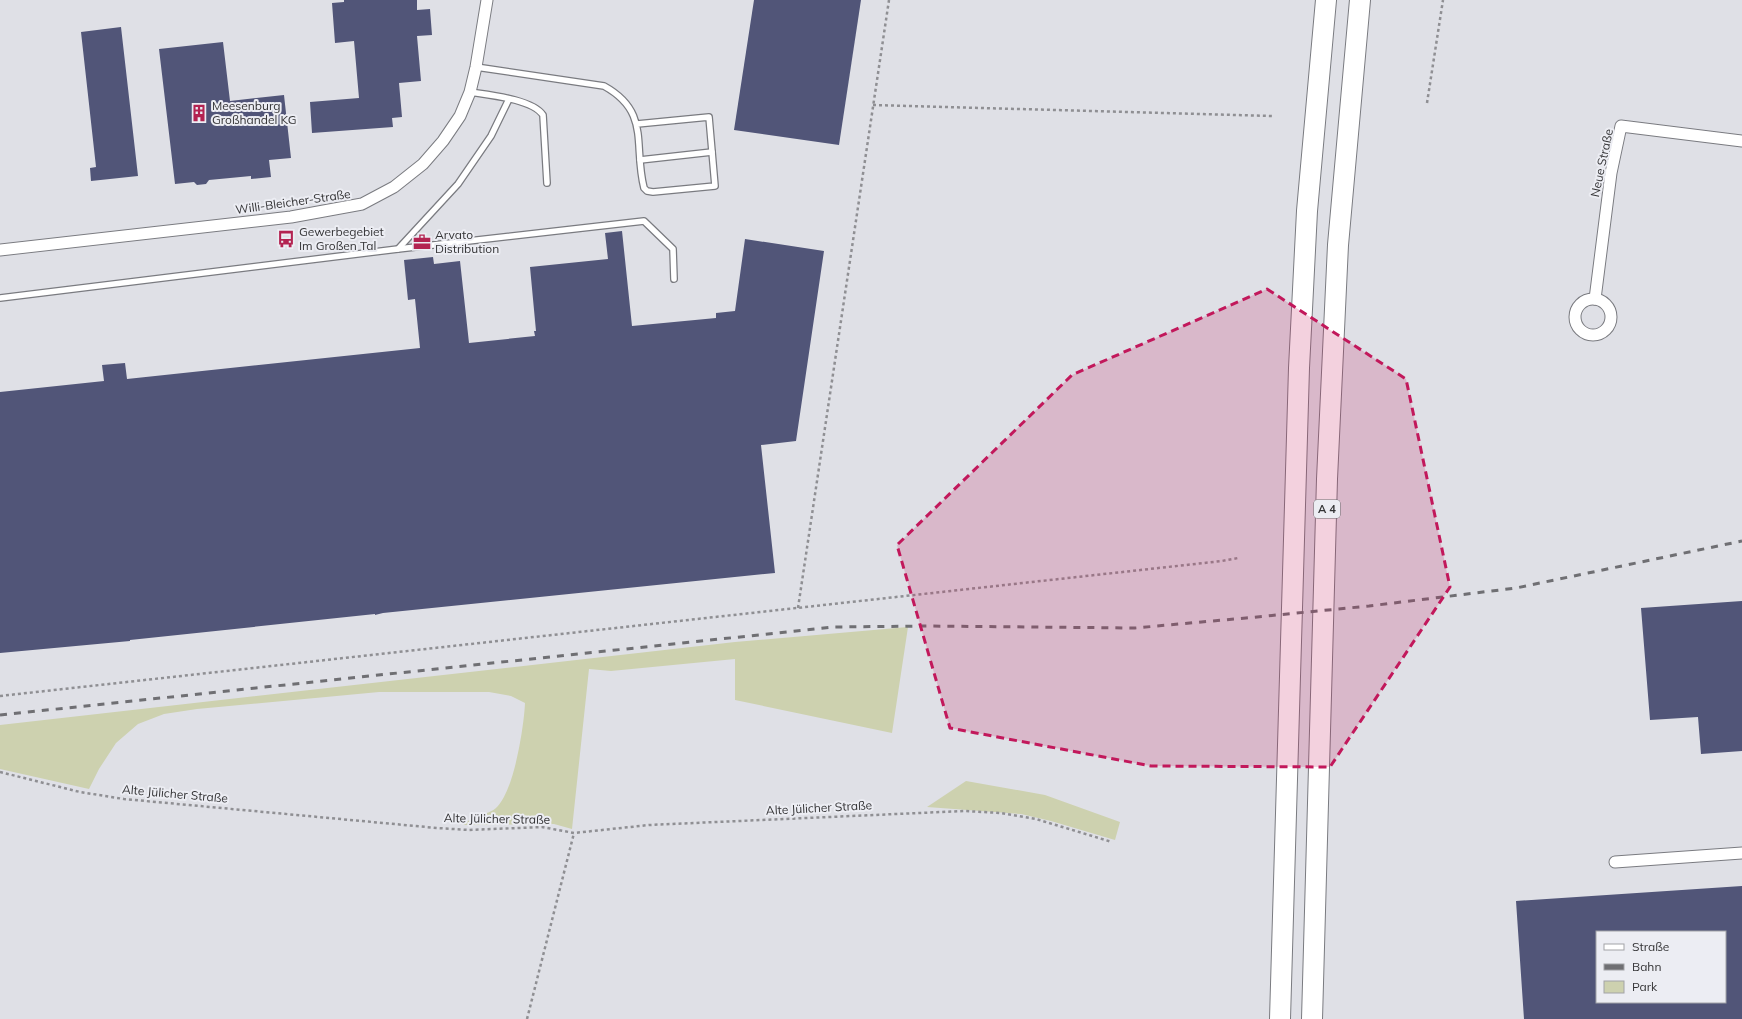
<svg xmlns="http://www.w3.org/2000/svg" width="1742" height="1019" viewBox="0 0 1742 1019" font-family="Mulish,sans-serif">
  <rect width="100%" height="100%" fill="#dfe0e6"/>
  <g fill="#cdd1af">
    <path d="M 908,627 L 892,733 L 735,700 L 735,659 L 611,671 L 589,669 L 572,829 L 554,824 L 463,825 C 467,822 471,818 476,816 C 483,813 489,814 496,808 C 514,792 524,727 525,703 L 511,696 L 489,692 L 379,692 L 197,709 L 164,714 L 138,724 L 116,743 L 99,769 L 89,789 L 0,769 L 0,725 L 735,642 Z"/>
    <path d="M 966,781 L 1045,795 L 1120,822 L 1115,840 L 1051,821 L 1021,814 L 927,807 Z"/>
  </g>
  <g fill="#515578" fill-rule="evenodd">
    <path d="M 344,0 L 417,0 L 417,10 L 430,9 L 432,35 L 417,36 L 421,81 L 399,83 L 402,117 L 392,118 L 393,127 L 312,133 L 310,102 L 359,98 L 354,41 L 335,43 L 332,3 L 344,2 Z"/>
    <path d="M 754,0 L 861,0 L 839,145 L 734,130 Z"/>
    <path d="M 121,27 L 138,176 L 91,181 L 90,168 L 96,167 L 81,32 Z"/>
    <path d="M 223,42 L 230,101 L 284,95 L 291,158 L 269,160 L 271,177 L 251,179 L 251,176 L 209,180 L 206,184 L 197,185 L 194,182 L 175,184 L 159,49 Z"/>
    <path d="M 622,231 L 632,326 L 716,318 L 716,313 L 735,311 L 745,239 L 824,251 L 796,441 L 761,445 L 775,573 L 383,613 L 375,615 L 375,614 L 130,640 L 130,641 L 0,653 L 0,392 L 104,381 L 102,365 L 125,363 L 127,379 L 420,348 L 415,299 L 408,300 L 404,260 L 433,257 L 434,264 L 460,261 L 469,343 L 535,336 L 534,331 L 536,331 L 530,267 L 608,259 L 605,233 Z"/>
    <path d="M 1742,601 L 1742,751 L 1701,754 L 1698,717 L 1650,720 L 1641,608 Z"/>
    <path d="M 1742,886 L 1742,1019 L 1524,1019 L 1516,901 ZM 1597,932 L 1725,932 L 1725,1002 L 1597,1002 Z"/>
  </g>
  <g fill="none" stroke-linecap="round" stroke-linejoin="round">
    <g stroke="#7a7b80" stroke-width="8">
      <g id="lane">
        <path d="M 476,67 L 604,86 C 651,112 633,145 644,188 L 647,191 L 653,192 L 715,186 L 709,117 L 637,124"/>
        <path d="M 470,92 C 489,95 532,99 543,115 L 547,183"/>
        <path d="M 640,160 L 712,152"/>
        <path d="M 398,249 L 644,221 L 673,249 L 674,279"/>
        <path d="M 0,298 L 398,249 L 458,184 L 491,136 L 509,99"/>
      </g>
    </g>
    <g stroke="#7a7b80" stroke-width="13">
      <g id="street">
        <path d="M 0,250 L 291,217 L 362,204 L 394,187 L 423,164 L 443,141 L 460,116 L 470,92 L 476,67 L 487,0"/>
        <path d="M 1595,299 L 1611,173 L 1621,126 L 1742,141"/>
        <circle cx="1593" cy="317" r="18"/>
        <path d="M 1615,862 L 1742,853"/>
      </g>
    </g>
    <g stroke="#7a7b80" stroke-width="22">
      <g id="highway">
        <path d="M 1280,1019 L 1299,368 L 1307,211 L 1326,0"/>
        <path d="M 1312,1019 L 1327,479 L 1338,245 L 1360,0"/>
      </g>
    </g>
    <g stroke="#8f8f93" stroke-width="2.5" stroke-dasharray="3 3" stroke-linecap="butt">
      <path d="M 1427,103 L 1443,0"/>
      <path d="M 873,105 L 1273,116"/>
      <path d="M 798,608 L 889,0"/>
      <path d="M 0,696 L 1222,561 L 1238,558"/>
      <path d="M 0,772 L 80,792 L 124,799 L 437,828 L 469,830 L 542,827 L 574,833 L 649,825 L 964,811 L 1001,813 L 1036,819 L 1112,842"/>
      <path d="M 527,1019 L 574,833"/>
    </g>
    <use href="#lane" stroke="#fff" stroke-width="5.5"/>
    <use href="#street" stroke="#fff" stroke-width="11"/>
    <use href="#highway" stroke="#fff" stroke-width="20"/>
    <path stroke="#6f6f73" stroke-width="3" stroke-dasharray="7 7" stroke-linecap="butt" d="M 0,715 L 834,627 L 927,626 L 1135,628 L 1246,618 L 1369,606 L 1516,588 L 1742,541"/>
  </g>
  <path fill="#c2185b" fill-opacity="0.2" stroke="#c2185b" stroke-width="3" stroke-dasharray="8 5" stroke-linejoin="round" d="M 1267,289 L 1406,379 L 1450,587 L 1330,767 L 1151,766 L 950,728 L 897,545 L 1072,375 Z"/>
  <defs>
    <g id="building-bare" transform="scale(1.38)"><path d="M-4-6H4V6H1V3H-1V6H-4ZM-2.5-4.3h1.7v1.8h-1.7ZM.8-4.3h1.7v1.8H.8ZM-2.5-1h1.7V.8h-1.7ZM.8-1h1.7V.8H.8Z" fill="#b32351" stroke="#ecedf3" stroke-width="2.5" paint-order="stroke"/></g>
    <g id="bus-bare" transform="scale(1.38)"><path d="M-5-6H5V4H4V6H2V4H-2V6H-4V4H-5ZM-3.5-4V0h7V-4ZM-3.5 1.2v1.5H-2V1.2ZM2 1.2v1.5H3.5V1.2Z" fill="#b32351" stroke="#ecedf3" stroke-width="2.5" paint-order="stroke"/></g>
    <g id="office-bare" transform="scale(1.38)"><path d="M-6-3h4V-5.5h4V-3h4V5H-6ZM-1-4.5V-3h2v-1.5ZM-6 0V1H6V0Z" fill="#b32351" stroke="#ecedf3" stroke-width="2.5" paint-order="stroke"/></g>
  </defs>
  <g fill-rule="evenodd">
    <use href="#building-bare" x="199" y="113"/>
    <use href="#bus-bare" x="286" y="239"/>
    <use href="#office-bare" x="422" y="242"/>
  </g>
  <g text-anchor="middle" stroke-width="4" stroke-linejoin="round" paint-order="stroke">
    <rect fill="#ecedf3" stroke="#6b6c6f" stroke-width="1" x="1314" y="500" width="26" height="18" rx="3"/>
    <g font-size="11" font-weight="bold" fill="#343436">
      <text x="1327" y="513">A 4</text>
    </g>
    <g font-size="12" fill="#343436" stroke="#ecedf3" text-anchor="start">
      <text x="212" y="110">Meesenburg<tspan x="212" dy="14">Großhandel KG</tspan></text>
      <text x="299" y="236">Gewerbegebiet<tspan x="299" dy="14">Im Großen Tal</tspan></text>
      <text x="435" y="239">Arvato<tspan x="435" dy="14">Distribution</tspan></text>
    </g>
    <g font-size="12" fill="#343436" stroke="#ecedf3">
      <text transform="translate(1602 163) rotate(-78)" y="4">Neue Straße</text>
      <text transform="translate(293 202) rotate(-8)" y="4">Willi-Bleicher-Straße</text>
      <text transform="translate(175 794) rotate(5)" y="4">Alte Jülicher Straße</text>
      <text transform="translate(819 808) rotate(-3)" y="4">Alte Jülicher Straße</text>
      <text transform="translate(497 819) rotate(1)" y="4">Alte Jülicher Straße</text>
    </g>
  </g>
  <rect x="1596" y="931" width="130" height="72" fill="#ecedf3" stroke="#a2a3a7"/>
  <rect x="1604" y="944" width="20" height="6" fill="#ffffff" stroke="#a2a3a7"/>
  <text x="1632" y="951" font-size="12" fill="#343436">Straße</text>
  <rect x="1604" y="964" width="20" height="6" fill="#6f6f73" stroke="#a2a3a7"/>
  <text x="1632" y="971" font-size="12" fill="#343436">Bahn</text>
  <rect x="1604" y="981" width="20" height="12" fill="#cdd1af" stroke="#a2a3a7"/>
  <text x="1632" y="991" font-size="12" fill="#343436">Park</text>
</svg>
